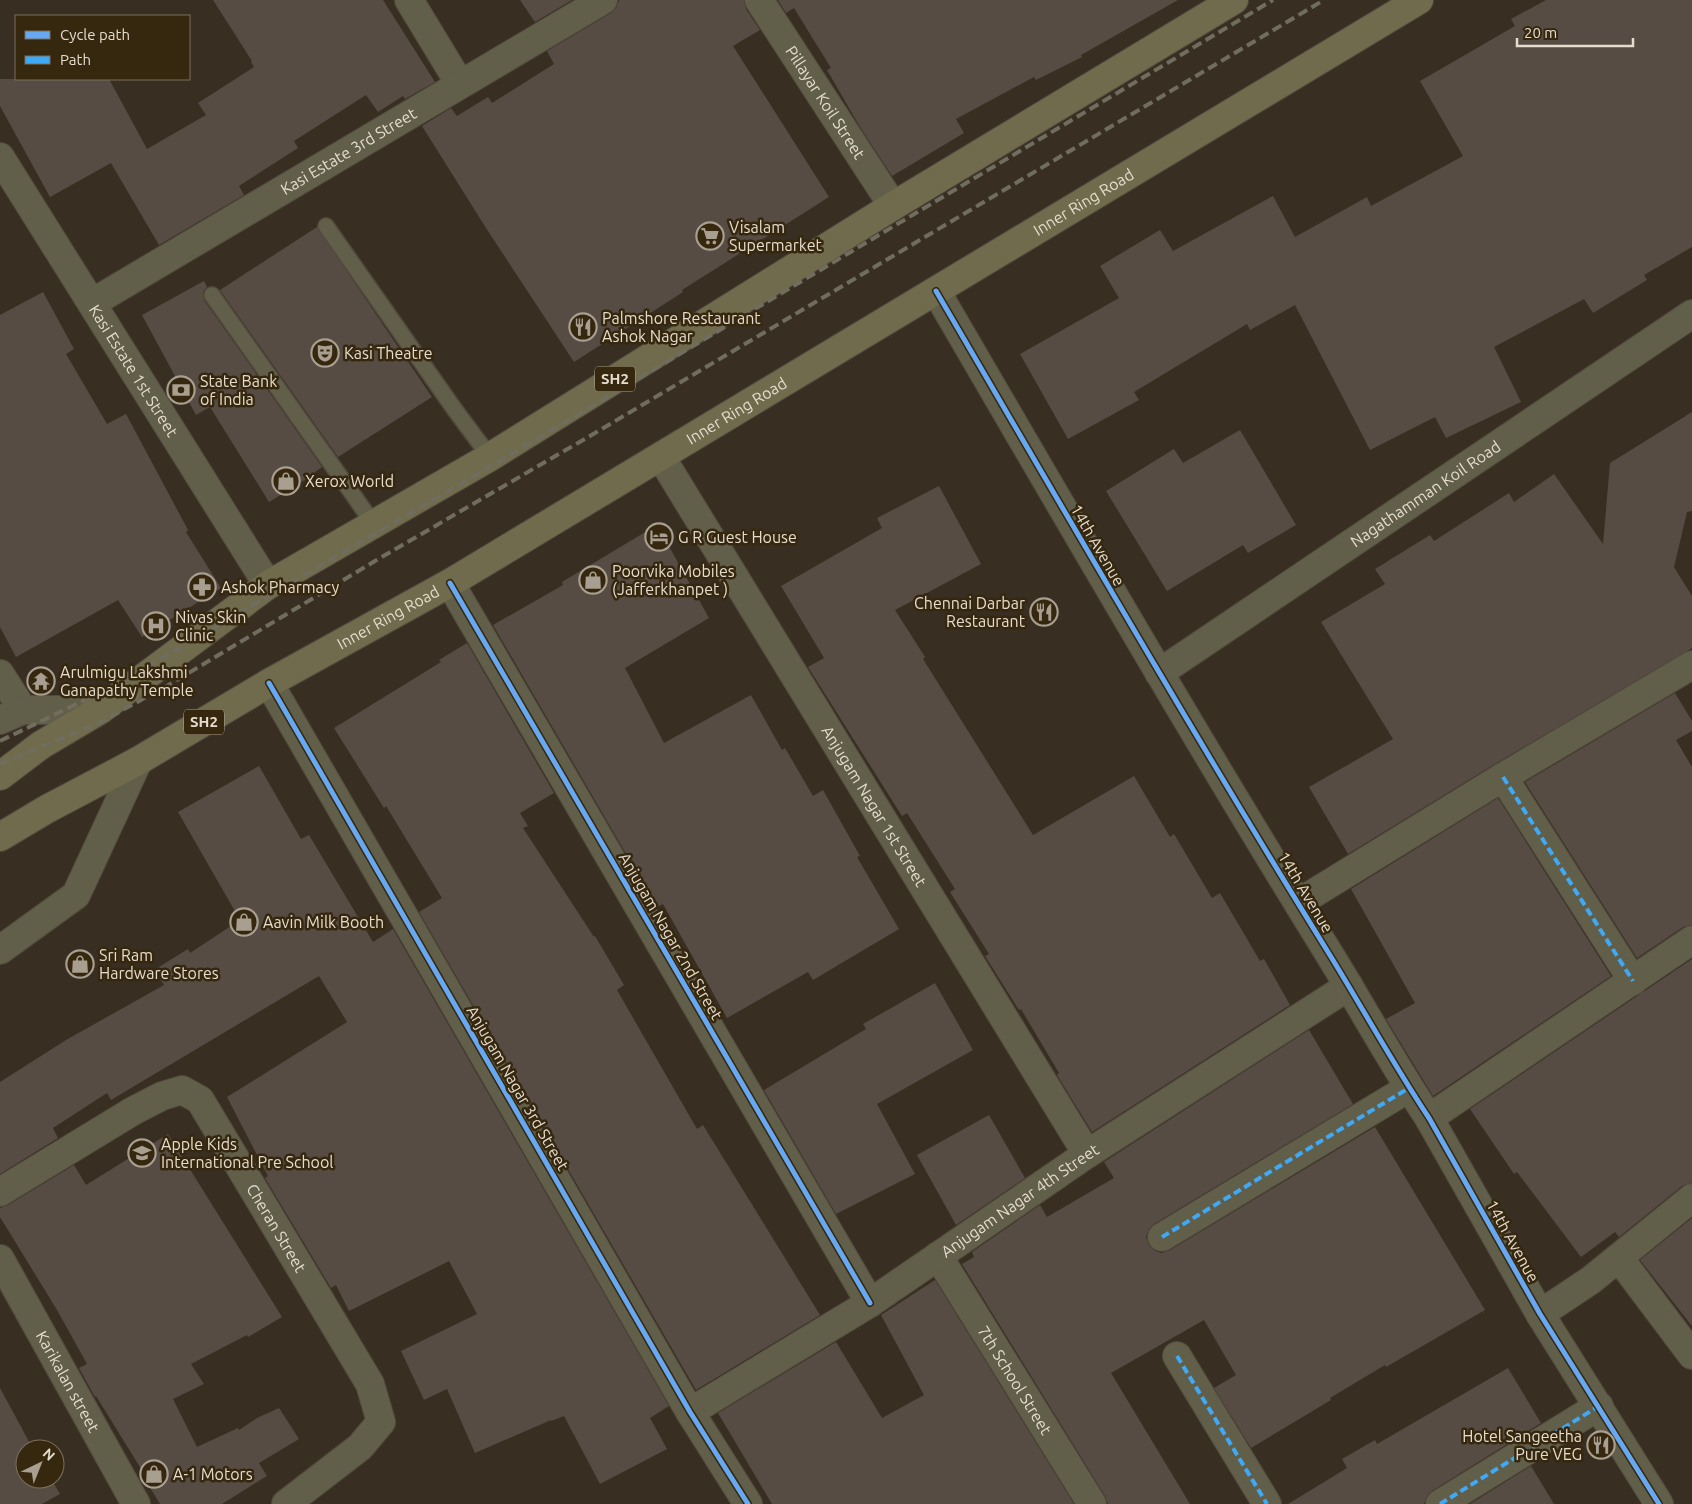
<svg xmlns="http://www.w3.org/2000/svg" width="1692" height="1504" viewBox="0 0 1692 1504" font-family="Ubuntu,sans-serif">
  <rect width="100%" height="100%" fill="#382f22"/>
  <g fill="#564c43">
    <path d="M 213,0 L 383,0 L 435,82 L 405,99 L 403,96 L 378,112 L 366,95 L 294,141 L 298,148 L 239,186 L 244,195 L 159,245 L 111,163 L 50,197 L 0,106 L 0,79 L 109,79 L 147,149 L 206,115 L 198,103 L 254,67 L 251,62 L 252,61 Z"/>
    <path d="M 520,0 L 572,0 L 535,22 Z"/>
    <path d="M 619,0 L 744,0 L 746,9 L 760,30 L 733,46 L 829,197 L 682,290 L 683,292 L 574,362 L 486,228 L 422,126 L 451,108 L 457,116 L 488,97 L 492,103 L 554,64 L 547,51 L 611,13 L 616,8 Z"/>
    <path d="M 778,0 L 1178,0 L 1081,55 L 1082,57 L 1036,80 L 1034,77 L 956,119 L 964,133 L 892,176 L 860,127 L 827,70 L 831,68 L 794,8 L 786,13 Z"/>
    <path d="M 1546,0 L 1692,0 L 1692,247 L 1644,275 L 1647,280 L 1593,313 L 1584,299 L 1494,347 L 1521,402 L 1446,438 L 1435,417 L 1370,450 L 1295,305 L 1250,330 L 1247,324 L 1134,392 L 1139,400 L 1068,439 L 1020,354 L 1119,298 L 1100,266 L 1160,230 L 1173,251 L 1273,196 L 1295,237 L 1367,197 L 1371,206 L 1463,156 L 1420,81 L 1515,26 L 1511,19 Z"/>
    <path d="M 317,227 L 432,397 L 338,457 L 220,290 Z"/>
    <path d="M 204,281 L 207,287 L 203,292 L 204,300 L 322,467 L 315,472 L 316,473 L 269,502 L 210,407 L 196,415 L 142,315 Z"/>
    <path d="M 43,292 L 74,349 L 66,354 L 107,424 L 126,414 L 188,530 L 186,532 L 221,588 L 142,637 L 118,600 L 16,657 L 0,627 L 0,315 Z"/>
    <path d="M 1692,412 L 1692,511 L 1687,512 L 1674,567 L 1692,596 L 1692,648 L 1495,764 L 1348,854 L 1309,787 L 1393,739 L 1321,622 L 1385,584 L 1375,569 L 1430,535 L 1434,541 L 1509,493 L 1514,502 L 1554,474 L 1603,544 L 1610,463 Z"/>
    <path d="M 1240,430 L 1296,525 L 1248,553 L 1243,545 L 1167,591 L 1106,491 L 1174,449 L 1183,463 Z"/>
    <path d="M 939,486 L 981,564 L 895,610 L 925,657 L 923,659 L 1033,835 L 1134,776 L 1170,837 L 1174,834 L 1212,898 L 1220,893 L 1260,961 L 1264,959 L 1290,1005 L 1092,1132 L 1057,1075 L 1059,1073 L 1021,1009 L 1019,1010 L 985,956 L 989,954 L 950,892 L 955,889 L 907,813 L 902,816 L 808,667 L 824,658 L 781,586 L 882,528 L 877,518 Z"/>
    <path d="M 657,525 L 709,618 L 625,668 L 664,743 L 751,695 L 782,750 L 785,748 L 813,796 L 823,790 L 860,856 L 857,857 L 899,929 L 813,980 L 808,972 L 727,1018 L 663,904 L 657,907 L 493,625 L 563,585 L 562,582 Z"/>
    <path d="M 467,643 L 554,793 L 520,813 L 528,826 L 523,828 L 594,937 L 595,936 L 624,985 L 617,990 L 697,1129 L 703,1125 L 820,1315 L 696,1390 L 419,912 L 442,898 L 386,806 L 384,808 L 334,728 L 441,662 L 439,660 Z"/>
    <path d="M 1675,693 L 1692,721 L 1692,731 L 1676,740 L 1692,767 L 1692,925 L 1683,927 L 1637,958 L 1525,782 Z"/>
    <path d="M 259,766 L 301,839 L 309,835 L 373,942 L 393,929 L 669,1406 L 650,1418 L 667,1449 L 600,1484 L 564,1416 L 551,1421 L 551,1420 L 475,1453 L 447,1389 L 424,1400 L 401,1351 L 477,1314 L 449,1261 L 349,1311 L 336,1285 L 331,1288 L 265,1178 L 268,1176 L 227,1097 L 347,1022 L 319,976 L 111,1100 L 107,1093 L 53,1128 L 58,1138 L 0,1174 L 0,1082 L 66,1040 L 164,985 L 154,970 L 188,949 L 190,953 L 240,920 L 178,812 Z"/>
    <path d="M 1498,798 L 1611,976 L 1433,1096 L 1386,1019 L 1415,1003 L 1351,889 Z"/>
    <path d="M 1692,959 L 1692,1183 L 1682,1186 L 1619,1237 L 1615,1232 L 1581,1257 L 1517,1172 L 1514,1174 L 1470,1109 Z"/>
    <path d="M 935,983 L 973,1050 L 877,1104 L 915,1174 L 836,1214 L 764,1090 L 866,1029 L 863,1024 Z"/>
    <path d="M 1309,1030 L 1353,1104 L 1154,1224 L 1149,1229 L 1146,1237 L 1149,1245 L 1155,1251 L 1162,1253 L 1170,1250 L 1375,1127 L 1485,1310 L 1386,1367 L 1385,1365 L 1330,1398 L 1331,1400 L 1251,1448 L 1214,1388 L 1236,1375 L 1204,1320 L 1111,1373 L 1190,1504 L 1108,1504 L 1105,1496 L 962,1264 L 974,1257 L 972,1252 L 1040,1205 L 1047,1217 L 1114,1178 L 1104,1162 Z"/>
    <path d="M 989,1115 L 1025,1178 L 956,1225 L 917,1155 Z"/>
    <path d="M 168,1134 L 282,1317 L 248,1337 L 247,1335 L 191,1364 L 204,1384 L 173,1399 L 197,1447 L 238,1428 L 239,1430 L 257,1418 L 279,1408 L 299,1439 L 259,1463 L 267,1476 L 222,1504 L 160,1504 L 141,1473 L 143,1472 L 96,1396 L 95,1397 L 79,1368 L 87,1364 L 57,1310 L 0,1217 L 0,1208 L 8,1205 L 74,1165 L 86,1185 Z"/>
    <path d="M 1692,1218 L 1692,1326 L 1640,1260 Z"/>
    <path d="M 935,1280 L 1074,1504 L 772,1504 L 718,1413 L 836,1342 L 882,1418 L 924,1395 L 881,1315 Z"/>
    <path d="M 1508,1368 L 1541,1423 L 1432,1491 L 1427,1496 L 1424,1504 L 1288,1504 L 1347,1468 L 1342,1459 L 1375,1440 L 1377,1444 Z"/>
    <path d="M 0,1388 L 33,1449 L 25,1449 L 25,1479 L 51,1479 L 60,1494 L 42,1504 L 0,1504 Z"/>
    <path d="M 1531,1466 L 1554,1504 L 1470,1504 Z"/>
  </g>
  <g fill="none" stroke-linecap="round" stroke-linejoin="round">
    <g stroke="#524a3f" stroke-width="18">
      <g id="service">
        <path d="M 326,226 L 455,410 L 490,457"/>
        <path d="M 212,295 L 373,523"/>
      </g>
    </g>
    <g stroke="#524a3f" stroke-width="30">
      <g id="minor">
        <path d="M 409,0 L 460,84"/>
        <path id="s1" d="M 0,157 L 268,585"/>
        <path id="s2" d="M 92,303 L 603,0"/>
        <path id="s3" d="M 661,457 L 1087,1154"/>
        <path d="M 450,583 L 870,1303"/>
        <path d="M 0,674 L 23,710"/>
        <path d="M 269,683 L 690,1412 L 748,1504"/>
        <path d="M 1503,777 L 1633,981"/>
        <path d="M 1298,903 L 1503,777 L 1692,665"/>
        <path d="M 1429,1118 L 1692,940"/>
        <path id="s4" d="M 0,1192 L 133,1111 L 162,1096 L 182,1090 L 200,1100 L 370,1384 L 381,1422 L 360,1447 L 286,1504"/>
        <path d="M 1162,1237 L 1409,1088"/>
        <path id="s5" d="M 938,1256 L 1092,1504"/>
        <path d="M 1619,1258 L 1692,1355"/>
        <path id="s6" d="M 0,1259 L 136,1504"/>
        <path d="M 1540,1314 L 1591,1280 L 1692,1198"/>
        <path d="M 1177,1356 L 1267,1504"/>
        <path id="s7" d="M 690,1412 L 870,1303 L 1087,1154 L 1349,986"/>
        <path d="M 1440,1504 L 1599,1406"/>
      </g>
    </g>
    <g stroke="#524a3f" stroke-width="30">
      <g id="tertiary">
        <path id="s8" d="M 759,0 L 893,206"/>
        <path d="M 936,291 C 1065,512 1193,734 1328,952 C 1362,1007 1393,1064 1429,1118 L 1540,1314 L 1659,1504"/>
        <path id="s9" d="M 1159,673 L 1692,314"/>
        <path d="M 0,720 L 23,710 L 100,710"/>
        <path d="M 0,950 L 76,895 L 138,761"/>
      </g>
    </g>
    <g stroke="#524a3f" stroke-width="30">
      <g id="primary">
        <path d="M 0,776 L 41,745 L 100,710 L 268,585 L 490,457 L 893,206 L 1234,0"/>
        <path id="s10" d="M 0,837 L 47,809 L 138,761 L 269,683 L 450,583 L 1419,0"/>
      </g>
    </g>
    <use href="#service" stroke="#615e49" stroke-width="15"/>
    <use href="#minor" stroke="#615e49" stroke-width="28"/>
    <use href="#tertiary" stroke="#615e49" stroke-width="28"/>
    <use href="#primary" stroke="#6f6b4c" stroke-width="28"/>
    <g stroke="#716d5e" stroke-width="4" stroke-dasharray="10 5" stroke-linecap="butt">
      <path d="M 0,741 L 118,684 L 527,445 L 1273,0"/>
      <path d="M 0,764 L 99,723 L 172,683 L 375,561 L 595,433 L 1324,0"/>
    </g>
    <g stroke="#3fa9f5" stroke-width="4" stroke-dasharray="8 4" stroke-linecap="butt">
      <path d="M 1503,777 L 1633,981"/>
      <path d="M 1162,1237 L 1409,1088"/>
      <path d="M 1177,1356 L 1267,1504"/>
      <path d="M 1440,1504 L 1599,1406"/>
    </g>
    <g stroke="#36270f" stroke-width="8">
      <g id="cycleway">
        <path d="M 936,291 C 1065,512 1193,734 1328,952 C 1362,1007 1393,1064 1429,1118 L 1540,1314 L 1659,1504"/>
        <path d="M 450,583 L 870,1303"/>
        <path d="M 269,683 L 690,1412 L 748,1504"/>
      </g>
    </g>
    <use href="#cycleway" stroke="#66a8f1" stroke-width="5"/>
  </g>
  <defs>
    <g id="supermarket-ring" transform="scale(1.4375)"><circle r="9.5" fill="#36270f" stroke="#a89f91" stroke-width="1.5"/><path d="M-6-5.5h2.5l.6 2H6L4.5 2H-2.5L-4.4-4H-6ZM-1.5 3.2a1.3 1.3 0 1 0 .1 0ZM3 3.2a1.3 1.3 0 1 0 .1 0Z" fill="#a89f91"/></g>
    <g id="restaurant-ring" transform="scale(1.4375)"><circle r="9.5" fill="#36270f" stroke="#a89f91" stroke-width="1.5"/><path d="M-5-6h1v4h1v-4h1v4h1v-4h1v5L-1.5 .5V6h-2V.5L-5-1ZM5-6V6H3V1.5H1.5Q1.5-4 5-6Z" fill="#a89f91"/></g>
    <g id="theatre-ring" transform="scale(1.4375)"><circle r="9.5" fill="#36270f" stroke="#a89f91" stroke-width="1.5"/><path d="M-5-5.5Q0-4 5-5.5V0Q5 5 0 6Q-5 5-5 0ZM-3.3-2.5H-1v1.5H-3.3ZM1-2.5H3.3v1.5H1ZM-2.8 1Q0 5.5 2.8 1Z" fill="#a89f91"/></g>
    <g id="bank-ring" transform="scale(1.4375)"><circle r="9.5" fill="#36270f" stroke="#a89f91" stroke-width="1.5"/><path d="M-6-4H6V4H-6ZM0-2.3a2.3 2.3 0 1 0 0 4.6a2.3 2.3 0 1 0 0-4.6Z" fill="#a89f91"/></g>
    <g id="shop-ring" transform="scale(1.4375)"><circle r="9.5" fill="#36270f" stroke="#a89f91" stroke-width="1.5"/><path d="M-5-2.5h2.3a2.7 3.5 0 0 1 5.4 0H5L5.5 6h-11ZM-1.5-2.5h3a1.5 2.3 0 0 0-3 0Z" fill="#a89f91"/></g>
    <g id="hotel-ring" transform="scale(1.4375)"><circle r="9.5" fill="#36270f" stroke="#a89f91" stroke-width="1.5"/><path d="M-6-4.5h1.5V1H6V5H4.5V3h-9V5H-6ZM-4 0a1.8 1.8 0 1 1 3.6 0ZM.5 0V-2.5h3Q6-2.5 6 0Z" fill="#a89f91"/></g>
    <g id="pharmacy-ring" transform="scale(1.4375)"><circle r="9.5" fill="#36270f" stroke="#a89f91" stroke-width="1.5"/><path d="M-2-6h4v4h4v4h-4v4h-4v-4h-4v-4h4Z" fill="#a89f91"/></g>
    <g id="hospital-ring" transform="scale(1.4375)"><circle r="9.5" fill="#36270f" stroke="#a89f91" stroke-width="1.5"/><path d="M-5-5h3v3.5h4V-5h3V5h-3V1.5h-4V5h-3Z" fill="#a89f91"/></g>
    <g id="temple-ring" transform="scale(1.4375)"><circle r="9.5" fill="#36270f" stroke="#a89f91" stroke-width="1.5"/><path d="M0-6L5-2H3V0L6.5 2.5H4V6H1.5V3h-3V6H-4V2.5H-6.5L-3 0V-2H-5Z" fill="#a89f91"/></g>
    <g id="school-ring" transform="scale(1.4375)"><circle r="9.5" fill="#36270f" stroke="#a89f91" stroke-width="1.5"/><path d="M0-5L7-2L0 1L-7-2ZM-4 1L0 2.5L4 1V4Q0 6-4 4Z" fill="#a89f91"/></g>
  </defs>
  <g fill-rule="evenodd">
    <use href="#supermarket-ring" x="710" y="236"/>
    <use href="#restaurant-ring" x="583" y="327"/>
    <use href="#theatre-ring" x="325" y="353"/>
    <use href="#bank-ring" x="181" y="390"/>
    <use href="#shop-ring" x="286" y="481"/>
    <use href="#hotel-ring" x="659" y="537"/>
    <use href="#shop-ring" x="593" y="580"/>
    <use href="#pharmacy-ring" x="202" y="587"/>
    <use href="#restaurant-ring" x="1044" y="612"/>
    <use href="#hospital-ring" x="156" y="626"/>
    <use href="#temple-ring" x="41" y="681"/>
    <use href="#shop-ring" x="244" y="922"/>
    <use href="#shop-ring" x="80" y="964"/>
    <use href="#school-ring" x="142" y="1153"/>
    <use href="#restaurant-ring" x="1601" y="1445"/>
    <use href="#shop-ring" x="154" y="1474"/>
  </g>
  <g text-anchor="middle" stroke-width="5" stroke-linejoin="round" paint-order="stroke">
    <g fill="#36270f" stroke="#b0a694" stroke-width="1">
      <rect x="595" y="366.5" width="40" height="25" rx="4"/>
      <rect x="184" y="709.5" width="40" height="25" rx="4"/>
    </g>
    <g font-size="15" font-weight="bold" fill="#e5dccd">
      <text x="615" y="384">SH2</text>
      <text x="204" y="727">SH2</text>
    </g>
    <g font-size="16" fill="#e5dccd" stroke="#36270f">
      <text dy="6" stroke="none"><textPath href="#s8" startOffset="122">Pillayar Koil Street</textPath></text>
      <text dy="6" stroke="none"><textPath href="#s2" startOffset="298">Kasi Estate 3rd Street</textPath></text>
      <text dy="6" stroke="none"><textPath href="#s10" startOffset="1256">Inner Ring Road</textPath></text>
      <text dy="6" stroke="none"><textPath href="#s1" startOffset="252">Kasi Estate 1st Street</textPath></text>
      <text dy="6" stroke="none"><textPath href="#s10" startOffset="851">Inner Ring Road</textPath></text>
      <text dy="6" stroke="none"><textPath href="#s9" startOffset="321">Nagathamman Koil Road</textPath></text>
      <text transform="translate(1098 545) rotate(60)" y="6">14th Avenue</text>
      <text dy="6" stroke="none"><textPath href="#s10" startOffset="446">Inner Ring Road</textPath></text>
      <text dy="6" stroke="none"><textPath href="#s3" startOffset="409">Anjugam Nagar 1st Street</textPath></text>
      <text transform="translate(1306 892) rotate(59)" y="6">14th Avenue</text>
      <text transform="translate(671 936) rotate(60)" y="6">Anjugam Nagar 2nd Street</text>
      <text transform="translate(518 1088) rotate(60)" y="6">Anjugam Nagar 3rd Street</text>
      <text dy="6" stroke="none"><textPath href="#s7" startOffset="392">Anjugam Nagar 4th Street</textPath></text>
      <text dy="6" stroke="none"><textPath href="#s4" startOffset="379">Cheran Street</textPath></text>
      <text transform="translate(1513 1241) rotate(61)" y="6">14th Avenue</text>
      <text dy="6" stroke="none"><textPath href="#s5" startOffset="146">7th School Street</textPath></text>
      <text dy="6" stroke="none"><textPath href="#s6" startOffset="140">Karikalan street</textPath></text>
    </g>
    <g font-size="16" fill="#e5dccd" stroke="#36270f" text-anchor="start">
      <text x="729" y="233">Visalam<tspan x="729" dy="18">Supermarket</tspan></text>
      <text x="602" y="324">Palmshore Restaurant<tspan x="602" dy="18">Ashok Nagar</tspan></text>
      <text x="344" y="359">Kasi Theatre</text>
      <text x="200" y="387">State Bank<tspan x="200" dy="18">of India</tspan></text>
      <text x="305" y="487">Xerox World</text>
      <text x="678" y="543">G R Guest House</text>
      <text x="612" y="577">Poorvika Mobiles<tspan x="612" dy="18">(Jafferkhanpet )</tspan></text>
      <text x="221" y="593">Ashok Pharmacy</text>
      <text x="1025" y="609" text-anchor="end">Chennai Darbar<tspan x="1025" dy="18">Restaurant</tspan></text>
      <text x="175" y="623">Nivas Skin<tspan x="175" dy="18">Clinic</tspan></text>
      <text x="60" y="678">Arulmigu Lakshmi<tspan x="60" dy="18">Ganapathy Temple</tspan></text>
      <text x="263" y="928">Aavin Milk Booth</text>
      <text x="99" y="961">Sri Ram<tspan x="99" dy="18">Hardware Stores</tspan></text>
      <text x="161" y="1150">Apple Kids<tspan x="161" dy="18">International Pre School</tspan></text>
      <text x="1582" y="1442" text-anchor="end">Hotel Sangeetha<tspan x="1582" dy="18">Pure VEG</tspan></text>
      <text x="173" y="1480">A-1 Motors</text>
    </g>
  </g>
  <rect x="15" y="15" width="175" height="65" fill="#36270f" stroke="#7c6f5b"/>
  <rect x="25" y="31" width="25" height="8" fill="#66a8f1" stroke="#7c6f5b"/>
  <text x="60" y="40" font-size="15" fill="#e5dccd">Cycle path</text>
  <rect x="25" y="56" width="25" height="8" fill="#3fa9f5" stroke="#7c6f5b"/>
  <text x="60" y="65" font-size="15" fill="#e5dccd">Path</text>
  <g transform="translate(40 1464) rotate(43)"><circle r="24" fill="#36270f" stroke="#7c6f5b"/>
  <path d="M0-4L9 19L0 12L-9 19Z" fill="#a89f91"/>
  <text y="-8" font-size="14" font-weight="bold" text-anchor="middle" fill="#e5dccd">N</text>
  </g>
  <path d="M1517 38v8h116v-8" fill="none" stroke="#e5dccd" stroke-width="2.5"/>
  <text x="1524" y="38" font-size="15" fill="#e5dccd" stroke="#36270f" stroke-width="4" paint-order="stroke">20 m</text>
</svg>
